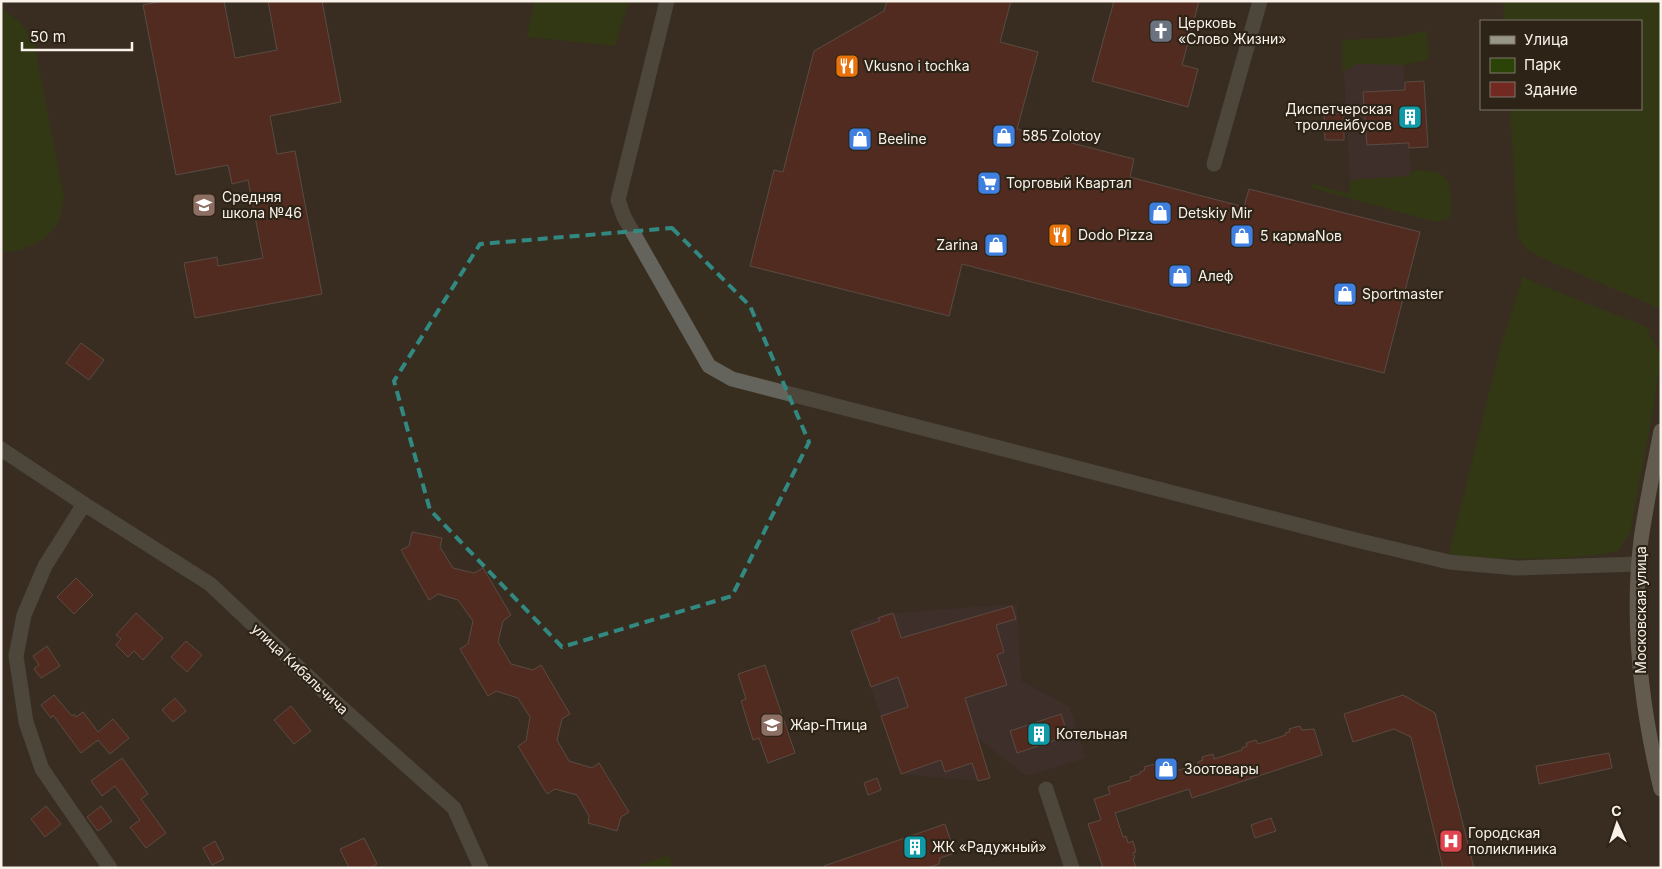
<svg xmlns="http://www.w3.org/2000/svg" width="1662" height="869" viewBox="0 0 1662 869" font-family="Inter,sans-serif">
  <rect width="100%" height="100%" fill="#382e20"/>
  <g fill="#453136">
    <path d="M 1402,37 L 1405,90 L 1393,91 L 1409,143 L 1411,176 L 1350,180 L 1342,40 Z"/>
    <path d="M 1017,604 L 1021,681 L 1070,707 L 1085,758 L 1026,776 L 978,738 L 990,778 L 978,781 L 901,774 L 851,631 L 862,622 L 893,613 Z"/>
  </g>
  <g fill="#2b4306">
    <path d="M 534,1 L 629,1 L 615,46 L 527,37 Z"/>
    <path d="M 1503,1 L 1661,1 L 1661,309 L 1540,257 L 1526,249 L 1518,237 L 1510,109 L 1641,109 L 1641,21 L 1504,21 Z"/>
    <path d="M 1,8 L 20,22 L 34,42 L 64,197 C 63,203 62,211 60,217 C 52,240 24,252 1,252 Z"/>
    <path d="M 1427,30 L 1429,59 L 1404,65 L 1357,64 L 1343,72 L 1342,40 L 1402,37 Z"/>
    <path d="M 1410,171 C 1436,171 1449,168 1451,198 C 1451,205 1453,212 1450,218 L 1436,222 L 1312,188 L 1313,184 L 1349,194 L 1350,180 L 1410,176 Z"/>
    <path d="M 1523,276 L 1540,285 L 1645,326 L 1661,355 L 1653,411 L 1630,532 L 1618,551 C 1570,561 1498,561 1449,554 L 1500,349 Z"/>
    <path d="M 669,855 L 674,868 L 633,868 Z"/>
  </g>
  <g fill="#712921" stroke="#826d6a">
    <path d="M 163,1 L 224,1 L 235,58 L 277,50 L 268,1 L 322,1 L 341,102 L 270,116 L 277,154 L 295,151 L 322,294 L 195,318 L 184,263 L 217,257 L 218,266 L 263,258 L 248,180 L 232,184 L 228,165 L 176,175 L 143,5 Z"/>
    <path d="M 887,1 L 1011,1 L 1000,42 L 1038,52 L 1017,129 L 1134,159 L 1130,177 L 1244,207 L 1249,189 L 1420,232 L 1384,373 L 962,264 L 949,316 L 750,266 L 774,170 L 783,172 L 814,51 L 884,11 Z"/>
    <path d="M 1114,1 L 1199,1 L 1182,65 L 1198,69 L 1188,107 L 1092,81 Z"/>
    <path d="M 1424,81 L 1428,147 L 1409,148 L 1409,143 L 1367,145 L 1363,92 L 1405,90 L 1405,82 Z"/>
    <path d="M 1324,113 L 1344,113 L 1344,140 L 1325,140 Z"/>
    <path d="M 81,343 L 104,360 L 89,380 L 66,363 Z"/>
    <path d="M 412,532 L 442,538 L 440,547 L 453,568 L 474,573 L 483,568 L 511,615 L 503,621 L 498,642 L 511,664 L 533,670 L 541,665 L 570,714 L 562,719 L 557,740 L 569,761 L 592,768 L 599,763 L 629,812 L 621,817 L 617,831 L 588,823 L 589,816 L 577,795 L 555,789 L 547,794 L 518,746 L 526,741 L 530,717 L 518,698 L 496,691 L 488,696 L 460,649 L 468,644 L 473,621 L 458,600 L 438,594 L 429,600 L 401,550 L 409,546 Z"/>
    <path d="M 76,578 L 93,595 L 74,614 L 57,597 Z"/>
    <path d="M 1012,606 L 1016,619 L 996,625 L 1004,652 L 997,655 L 1007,685 L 965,698 L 990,778 L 978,781 L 972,763 L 945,772 L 941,760 L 901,774 L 881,716 L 908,707 L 898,677 L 871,687 L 851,631 L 880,621 L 878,618 L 893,613 L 901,638 Z"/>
    <path d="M 136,613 L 163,638 L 143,660 L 134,651 L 128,657 L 116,645 L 121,639 L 116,635 Z"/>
    <path d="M 186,641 L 202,655 L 187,672 L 171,657 Z"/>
    <path d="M 47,646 L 60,666 L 41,678 L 34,669 L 39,665 L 33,656 Z"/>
    <path d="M 765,665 L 795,753 L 768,763 L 759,738 L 753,740 L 741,701 L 746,699 L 738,674 Z"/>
    <path d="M 54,695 L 72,716 L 74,714 L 76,717 L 83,712 L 98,732 L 113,719 L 129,738 L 110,754 L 98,740 L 81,753 L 53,715 L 51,718 L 41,705 Z"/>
    <path d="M 1403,695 L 1435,713 L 1474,868 L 1443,868 L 1411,737 L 1394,729 L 1353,742 L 1344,714 Z"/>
    <path d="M 175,698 L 186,711 L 173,722 L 162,710 Z"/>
    <path d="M 291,706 L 311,731 L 294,744 L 274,720 Z"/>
    <path d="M 1061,714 L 1068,736 L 1017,753 L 1010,731 Z"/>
    <path d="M 1300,726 L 1302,730 L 1314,729 L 1322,755 L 1192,798 L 1189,789 L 1115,813 L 1123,837 L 1126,836 L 1128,843 L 1133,841 L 1136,852 L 1133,853 L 1135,858 L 1133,859 L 1136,868 L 1103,868 L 1088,824 L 1101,820 L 1094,799 L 1110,794 L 1108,787 L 1131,780 L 1130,777 L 1140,774 L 1140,772 L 1145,770 L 1144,767 L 1155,764 L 1156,769 L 1168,768 L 1170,773 L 1198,764 L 1198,762 L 1203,760 L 1202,757 L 1213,754 L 1214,759 L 1242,750 L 1242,748 L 1247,746 L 1246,743 L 1256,740 L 1258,744 L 1286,735 L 1285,733 L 1290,732 L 1289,729 Z"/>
    <path d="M 1609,753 L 1612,768 L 1539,784 L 1536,766 Z"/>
    <path d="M 122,758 L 148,794 L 141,799 L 166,833 L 146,848 L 130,827 L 140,820 L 115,786 L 102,796 L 91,781 Z"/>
    <path d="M 877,778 L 881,790 L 868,795 L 864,783 Z"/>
    <path d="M 46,806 L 61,824 L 45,837 L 31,819 Z"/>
    <path d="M 101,806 L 112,821 L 98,831 L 87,817 Z"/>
    <path d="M 1271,818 L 1276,831 L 1255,838 L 1251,825 Z"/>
    <path d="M 945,824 L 955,853 L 940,858 L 939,864 L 927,868 L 824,868 L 824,866 Z"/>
    <path d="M 364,838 L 377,864 L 370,868 L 349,868 L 340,849 Z"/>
    <path d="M 215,841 L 224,859 L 212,865 L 203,848 Z"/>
  </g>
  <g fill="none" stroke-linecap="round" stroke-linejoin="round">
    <g stroke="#65645c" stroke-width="15">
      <path d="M 667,1 L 618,200 L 624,217 L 709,366 L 732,379 L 1356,540 L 1449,562 L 1517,568 L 1639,564"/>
      <path d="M 1214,164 L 1260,1"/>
      <path d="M 1,449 L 84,504 L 45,566 L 24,615 L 16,656 L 26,722 L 42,769 L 110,868"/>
      <path d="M 84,504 L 210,584 L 332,699 L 454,808 L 481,868"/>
      <path d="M 1046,789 L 1072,868"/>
    </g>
    <path stroke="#989686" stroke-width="15" d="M 1661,431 C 1654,467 1646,504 1641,540 C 1631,623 1641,707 1661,789"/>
  </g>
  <path d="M0 0H1662V869H0ZM 672,228 L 750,306 L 809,442 L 732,596 L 562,647 L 430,510 L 394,381 L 480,244 Z" fill="#382e20" fill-opacity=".55" fill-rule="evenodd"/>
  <path fill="none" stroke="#328981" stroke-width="4" stroke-dasharray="10 6" stroke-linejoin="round" d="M 672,228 L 750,306 L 809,442 L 732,596 L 562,647 L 430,510 L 394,381 L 480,244 Z"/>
  <defs>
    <g id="church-square" transform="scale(1.25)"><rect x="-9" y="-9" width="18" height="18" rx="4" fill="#6b7280" stroke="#2d2417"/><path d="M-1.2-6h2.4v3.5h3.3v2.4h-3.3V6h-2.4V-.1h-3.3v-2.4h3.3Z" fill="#fff"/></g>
    <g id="restaurant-square" transform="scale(1.25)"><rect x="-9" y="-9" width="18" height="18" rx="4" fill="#e8710a" stroke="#2d2417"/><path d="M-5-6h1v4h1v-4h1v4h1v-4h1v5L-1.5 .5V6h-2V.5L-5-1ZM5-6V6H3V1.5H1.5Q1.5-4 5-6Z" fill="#fff"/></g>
    <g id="building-square" transform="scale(1.25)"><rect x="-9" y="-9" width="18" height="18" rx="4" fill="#0f9aa8" stroke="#2d2417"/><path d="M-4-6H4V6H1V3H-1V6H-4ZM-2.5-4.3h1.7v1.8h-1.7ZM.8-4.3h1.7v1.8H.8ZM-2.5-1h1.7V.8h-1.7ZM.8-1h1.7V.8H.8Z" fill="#fff"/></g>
    <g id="shop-square" transform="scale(1.25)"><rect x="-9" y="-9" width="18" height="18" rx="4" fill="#3f7fe0" stroke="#2d2417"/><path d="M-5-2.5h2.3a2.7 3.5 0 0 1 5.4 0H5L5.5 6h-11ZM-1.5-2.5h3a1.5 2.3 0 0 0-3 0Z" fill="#fff"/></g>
    <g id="supermarket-square" transform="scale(1.25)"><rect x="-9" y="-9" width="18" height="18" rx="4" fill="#3f7fe0" stroke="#2d2417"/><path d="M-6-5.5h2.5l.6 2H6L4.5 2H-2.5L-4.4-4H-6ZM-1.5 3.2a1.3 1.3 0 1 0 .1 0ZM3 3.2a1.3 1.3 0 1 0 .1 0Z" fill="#fff"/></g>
    <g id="school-square" transform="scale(1.25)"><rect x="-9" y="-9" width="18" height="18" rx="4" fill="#8d6e63" stroke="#2d2417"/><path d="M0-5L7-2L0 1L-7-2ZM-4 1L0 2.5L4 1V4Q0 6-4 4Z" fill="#fff"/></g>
    <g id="hospital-square" transform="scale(1.25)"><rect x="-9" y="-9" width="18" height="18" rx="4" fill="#e0444e" stroke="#2d2417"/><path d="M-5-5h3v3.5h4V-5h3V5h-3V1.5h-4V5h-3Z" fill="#fff"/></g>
  </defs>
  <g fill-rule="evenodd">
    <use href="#church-square" x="1161" y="31"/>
    <use href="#restaurant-square" x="847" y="66"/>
    <use href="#building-square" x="1410" y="117"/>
    <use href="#shop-square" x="1004" y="136"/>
    <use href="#shop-square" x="860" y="139"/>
    <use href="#supermarket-square" x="989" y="183"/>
    <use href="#school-square" x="204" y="205"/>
    <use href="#shop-square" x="1160" y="213"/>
    <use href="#restaurant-square" x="1060" y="235"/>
    <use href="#shop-square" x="1242" y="236"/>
    <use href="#shop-square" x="996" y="245"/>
    <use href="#shop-square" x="1180" y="276"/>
    <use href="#shop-square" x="1345" y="294"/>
    <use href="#school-square" x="772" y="725"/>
    <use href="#building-square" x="1039" y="734"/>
    <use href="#shop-square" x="1166" y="769"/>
    <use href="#hospital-square" x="1451" y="841"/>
    <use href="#building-square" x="915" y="847"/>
  </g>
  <g text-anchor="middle" stroke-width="4.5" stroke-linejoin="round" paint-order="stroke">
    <g font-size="14" fill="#f9f2ea" stroke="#2d2417" text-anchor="start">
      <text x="1178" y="28">Церковь<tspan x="1178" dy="16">«Слово Жизни»</tspan></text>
      <text x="864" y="71">Vkusno i tochka</text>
      <text x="1392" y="114" text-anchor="end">Диспетчерская<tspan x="1392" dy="16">троллейбусов</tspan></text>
      <text x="1022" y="141">585 Zolotoy</text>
      <text x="878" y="144">Beeline</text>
      <text x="1006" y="188">Торговый Квартал</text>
      <text x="222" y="202">Средняя<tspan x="222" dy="16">школа №46</tspan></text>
      <text x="1178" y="218">Detskiy Mir</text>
      <text x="1078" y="240">Dodo Pizza</text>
      <text x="1260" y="241">5 кармаNов</text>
      <text x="978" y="250" text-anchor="end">Zarina</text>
      <text x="1198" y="281">Алеф</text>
      <text x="1362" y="299">Sportmaster</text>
      <text x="790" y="730">Жар-Птица</text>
      <text x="1056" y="739">Котельная</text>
      <text x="1184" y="774">Зоотовары</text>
      <text x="1468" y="838">Городская<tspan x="1468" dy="16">поликлиника</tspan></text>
      <text x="932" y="852">ЖК «Радужный»</text>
    </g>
    <g font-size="14" fill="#f9f2ea" stroke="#2d2417">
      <text transform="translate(1641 610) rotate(-90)" y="5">Московская улица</text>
      <text transform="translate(300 669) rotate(43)" y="5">улица Кибальчича</text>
    </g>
  </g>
  <rect width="1662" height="869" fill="none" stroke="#f9f2ea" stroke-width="5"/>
  <rect x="1480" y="20" width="162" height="90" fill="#2d2417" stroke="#7f766b"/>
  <rect x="1490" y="36" width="25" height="8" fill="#989686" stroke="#7f766b"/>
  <text x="1524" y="45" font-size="15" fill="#f9f2ea">Улица</text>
  <rect x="1490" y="58" width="25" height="15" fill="#2b4306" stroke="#7f766b"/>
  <text x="1524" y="70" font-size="15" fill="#f9f2ea">Парк</text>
  <rect x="1490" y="82" width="25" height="15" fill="#712921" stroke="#7f766b"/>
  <text x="1524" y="95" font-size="15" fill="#f9f2ea">Здание</text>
  <g transform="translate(1617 824) rotate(357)" stroke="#2d2417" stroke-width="4" paint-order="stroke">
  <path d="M0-4L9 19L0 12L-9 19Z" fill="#f9f2ea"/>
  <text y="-8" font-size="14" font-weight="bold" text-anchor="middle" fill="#f9f2ea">С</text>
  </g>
  <path d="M22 42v8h110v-8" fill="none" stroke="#f9f2ea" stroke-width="2.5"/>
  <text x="30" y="42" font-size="15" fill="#f9f2ea" stroke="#2d2417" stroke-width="4" paint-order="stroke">50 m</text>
</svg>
